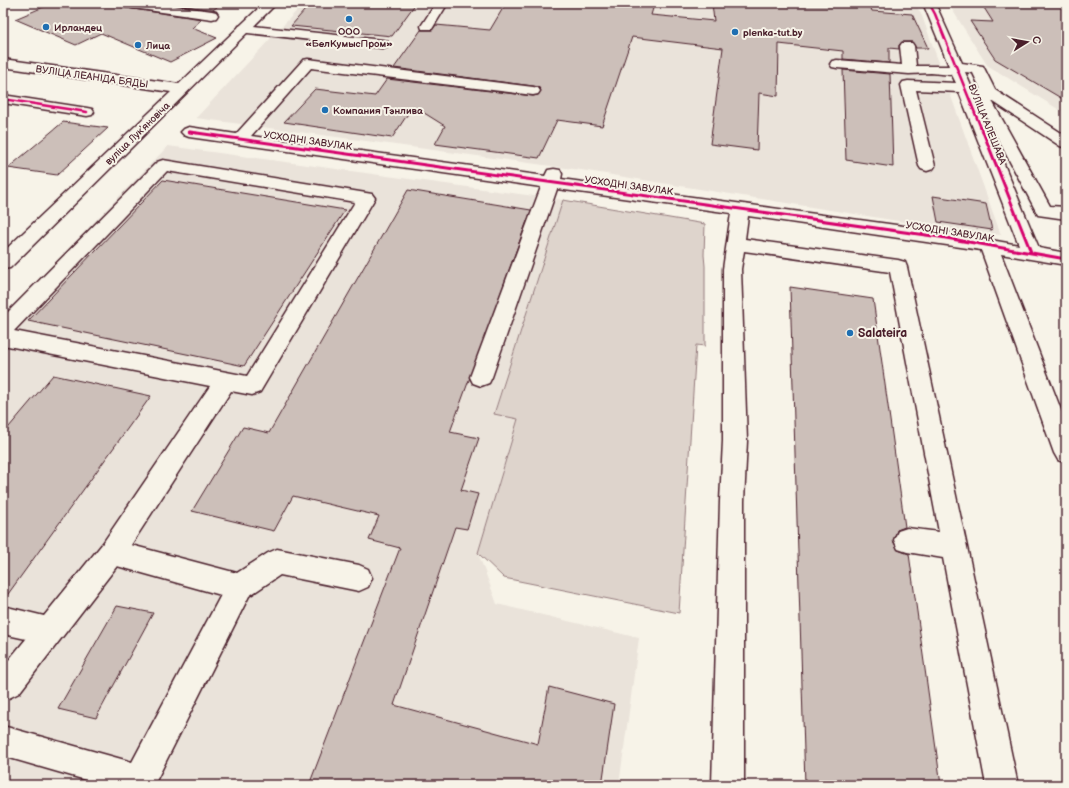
<svg xmlns="http://www.w3.org/2000/svg" width="1069" height="788" viewBox="0 0 1069 788" font-family="'Balsamiq Sans',sans-serif">
  <rect width="100%" height="100%" fill="#f7f3e8"/>
  <filter id="ink" filterUnits="userSpaceOnUse"><feTurbulence type="fractalNoise" baseFrequency=".025" numOctaves="2"/><feDisplacementMap in="SourceGraphic" scale="8" xChannelSelector="R" yChannelSelector="G"/><feConvolveMatrix kernelMatrix="1 2 1 2 8 2 1 2 1" color-interpolation-filters="sRGB"/></filter>
  <g filter="url(#ink)">
    <g fill="#eae3da">
      <path d="M 304,3 L 915,3 L 922,16 L 1001,235 L 954,230 L 581,170 L 196,118 Z"/>
      <path d="M 948,3 L 1066,3 L 1066,114 L 987,65 Z"/>
      <path d="M 168,146 L 563,200 L 494,413 L 518,418 L 478,553 L 497,604 L 639,638 L 619,785 L 3,785 L 3,316 Z"/>
    </g>
    <path fill="#ded4cc" stroke="#947a7c" d="M 563,200 L 705,224 L 704,255 L 705,266 L 705,346 L 696,345 L 679,613 L 504,578 L 478,553 L 518,419 L 494,414 Z"/>
    <g fill="#ccbfb9" stroke="#4a1f2b">
      <path d="M 53,3 L 119,3 L 121,7 L 126,8 L 202,19 L 192,28 L 217,38 L 170,62 L 101,33 L 76,45 L 15,19 Z"/>
      <path d="M 164,3 L 222,3 L 213,10 Z"/>
      <path d="M 311,3 L 416,3 L 392,36 L 291,26 Z"/>
      <path d="M 506,3 L 637,3 L 654,5 L 651,15 L 714,21 L 712,3 L 869,3 L 872,11 L 912,14 L 928,48 L 916,48 L 912,42 L 902,42 L 899,45 L 899,49 L 889,48 L 889,63 L 843,59 L 843,51 L 779,44 L 778,96 L 759,93 L 757,150 L 710,144 L 723,48 L 632,37 L 602,126 L 557,120 L 539,158 L 435,144 L 445,126 L 413,106 L 392,138 L 284,122 L 315,89 L 375,96 L 387,79 L 533,96 L 538,95 L 541,90 L 538,87 L 533,86 L 394,68 L 421,30 L 432,30 L 436,25 L 490,30 Z"/>
      <path d="M 981,3 L 1066,3 L 1066,101 L 995,59 L 970,21 L 993,22 Z"/>
      <path d="M 843,70 L 890,74 L 893,167 L 846,160 Z"/>
      <path d="M 63,122 L 108,128 L 57,175 L 8,168 Z"/>
      <path d="M 163,180 L 345,210 L 244,366 L 28,321 Z"/>
      <path d="M 408,190 L 531,210 L 450,432 L 479,438 L 461,490 L 478,494 L 467,529 L 455,527 L 394,705 L 538,744 L 549,687 L 614,704 L 602,785 L 309,785 L 400,548 L 369,540 L 379,516 L 293,496 L 274,531 L 192,511 L 243,427 L 269,433 Z"/>
      <path d="M 933,196 L 986,204 L 992,230 L 938,222 Z"/>
      <path d="M 790,287 L 873,299 L 905,527 L 897,530 L 893,541 L 898,550 L 909,554 L 941,785 L 805,785 Z"/>
      <path d="M 53,375 L 151,396 L 3,601 L 3,434 Z"/>
      <path d="M 117,606 L 153,613 L 96,718 L 58,709 Z"/>
    </g>
    <g fill="none" stroke-linecap="round" stroke-linejoin="round">
      <g stroke="#4a1f2b" stroke-width="3">
        <g id="minor">
          <path d="M 120,3 L 153,3 L 212,11 L 216,12 L 218,15 L 216,18 L 212,19 L 126,7 L 122,6 Z"/>
          <path d="M 436,3 L 448,3 L 432,29 L 422,29 L 421,26 Z"/>
          <path d="M 923,3 L 935,3 L 962,63 L 983,66 L 995,90 L 1066,136 L 1066,148 L 1060,146 L 992,101 L 1050,206 L 1066,207 L 1066,219 L 1038,215 L 976,97 L 1039,248 L 1066,253 L 1066,265 L 1001,254 L 1066,423 L 1066,463 L 1058,460 L 1054,453 L 981,250 L 748,216 L 745,239 L 898,260 L 905,262 L 907,267 L 1018,785 L 986,785 L 943,558 L 907,552 L 898,549 L 894,540 L 898,531 L 907,528 L 939,532 L 890,272 L 744,251 L 741,269 L 747,441 L 744,501 L 744,785 L 712,785 L 720,501 L 723,441 L 723,269 L 731,213 L 557,189 L 492,377 L 489,383 L 481,386 L 473,383 L 470,377 L 541,187 L 189,137 L 184,135 L 181,132 L 184,129 L 189,127 L 236,134 L 303,60 L 308,59 L 533,87 L 538,88 L 540,91 L 538,94 L 533,95 L 311,68 L 251,136 L 545,176 L 548,170 L 554,169 L 560,170 L 562,174 L 561,179 L 940,231 L 1019,245 L 959,92 L 916,90 L 935,166 L 933,169 L 927,171 L 921,169 L 919,166 L 901,85 L 903,82 L 908,81 L 956,83 L 952,75 L 931,73 L 909,74 L 837,68 L 832,67 L 830,64 L 832,61 L 837,60 L 902,65 L 900,46 L 902,43 L 912,43 L 914,46 L 916,66 L 949,66 ZM 965,72 L 973,73 L 981,90 L 975,95 Z"/>
          <path d="M 244,25 L 382,40 L 387,41 L 389,44 L 387,47 L 382,48 L 239,32 L 238,29 L 239,26 Z"/>
          <path d="M 3,95 L 87,108 L 92,109 L 94,112 L 92,115 L 87,116 L 3,103 Z"/>
          <path d="M 163,160 L 366,193 L 372,194 L 375,198 L 260,392 L 252,395 L 231,391 L 131,545 L 237,573 L 268,553 L 277,549 L 359,565 L 368,569 L 372,578 L 368,587 L 359,591 L 280,575 L 249,596 L 154,785 L 103,785 L 3,756 L 3,726 L 132,762 L 221,595 L 117,566 L 19,693 L 9,698 L 3,695 L 3,667 L 26,639 L 3,634 L 3,606 L 44,616 L 103,543 L 210,386 L 3,345 L 3,317 L 157,162 ZM 167,171 L 355,202 L 247,376 L 14,331 Z"/>
        </g>
      </g>
      <g stroke="#4a1f2b" stroke-width="3">
        <path id="major" d="M 264,3 L 277,3 L 10,268 L 3,269 L 3,252 L 171,92 L 3,67 L 3,59 L 179,84 Z"/>
      </g>
      <use href="#minor" fill="#f7f3e8" fill-rule="evenodd"/>
      <use href="#major" fill="#f7f3e8" fill-rule="evenodd"/>
      <g stroke="#f7f3e8" stroke-width="4">
        <g id="cycleway-far1">
          <path d="M 929,3 L 935,14 L 983,133"/>
          <path d="M 3,99 L 87,112"/>
          <path d="M 189,132 L 197,133"/>
        </g>
      </g>
      <g stroke="#f7f3e8" stroke-width="5">
        <g id="cycleway">
          <path d="M 190,132 L 940,237 L 1066,259"/>
          <path d="M 983,132 L 1031,252"/>
        </g>
      </g>
      <use href="#cycleway-far1" stroke="#d6006c" stroke-width="2.5"/>
      <use href="#cycleway" stroke="#d6006c" stroke-width="3"/>
    </g>
  </g>
  <g fill="#1f6fb2" stroke="#f7f3e8" stroke-width="1.5">
    <circle cx="349" cy="19" r="4"/>
    <circle cx="46" cy="27" r="4"/>
    <circle cx="735" cy="32" r="4"/>
    <circle cx="138" cy="45" r="4"/>
    <circle cx="325" cy="110" r="4"/>
    <circle cx="850" cy="333" r="4"/>
  </g>
  <g text-anchor="middle" stroke-width="4" stroke-linejoin="round" paint-order="stroke">
    <g font-size="10" font-weight="bold" fill="#4a1f2b" stroke="#f7f3e8" text-anchor="start">
      <text x="54" y="31">Ирландец</text>
      <text x="349" y="35" text-anchor="middle">ООО<tspan x="349" dy="12">«БелКумысПром»</tspan></text>
      <text x="743" y="36">plenka-tut.by</text>
      <text x="146" y="49">Лица</text>
      <text x="333" y="114">Компания Тэнлива</text>
    </g>
    <g font-size="10" fill="#4a1f2b" stroke="#f7f3e8">
      <text transform="translate(92 76) rotate(8)" y="4">ВУЛІЦА ЛЕАНІДА БЯДЫ</text>
      <text transform="translate(988 124) rotate(68)" y="4">ВУЛІЦА АЛЕШАВА</text>
      <text transform="translate(137 133) rotate(-44)" y="4">вуліца Лукʼяновіча</text>
      <text transform="translate(308 140) rotate(8)" y="4">УСХОДНІ ЗАВУЛАК</text>
      <text transform="translate(629 185) rotate(8)" y="4">УСХОДНІ ЗАВУЛАК</text>
      <text transform="translate(950 231) rotate(9)" y="4">УСХОДНІ ЗАВУЛАК</text>
    </g>
    <g font-size="12" font-weight="bold" fill="#4a1f2b" stroke="#f7f3e8" text-anchor="start">
      <text x="858" y="337">Salateira</text>
    </g>
  </g>
  <rect width="1069" height="788" fill="none" stroke="#f7f3e8" stroke-width="16"/>
  <rect x="8" y="8" width="1053" height="772" fill="none" stroke="#4a1f2b" stroke-width="1.5" filter="url(#ink)"/>
  <g transform="translate(1027 42) rotate(79)" stroke="#f7f3e8" stroke-width="3" paint-order="stroke">
  <path d="M0-3L7 15L0 10L-7 15Z" fill="#4a1f2b"/>
  <text y="-6" font-size="11" font-weight="bold" text-anchor="middle" fill="#4a1f2b">С</text>
  </g>
</svg>
